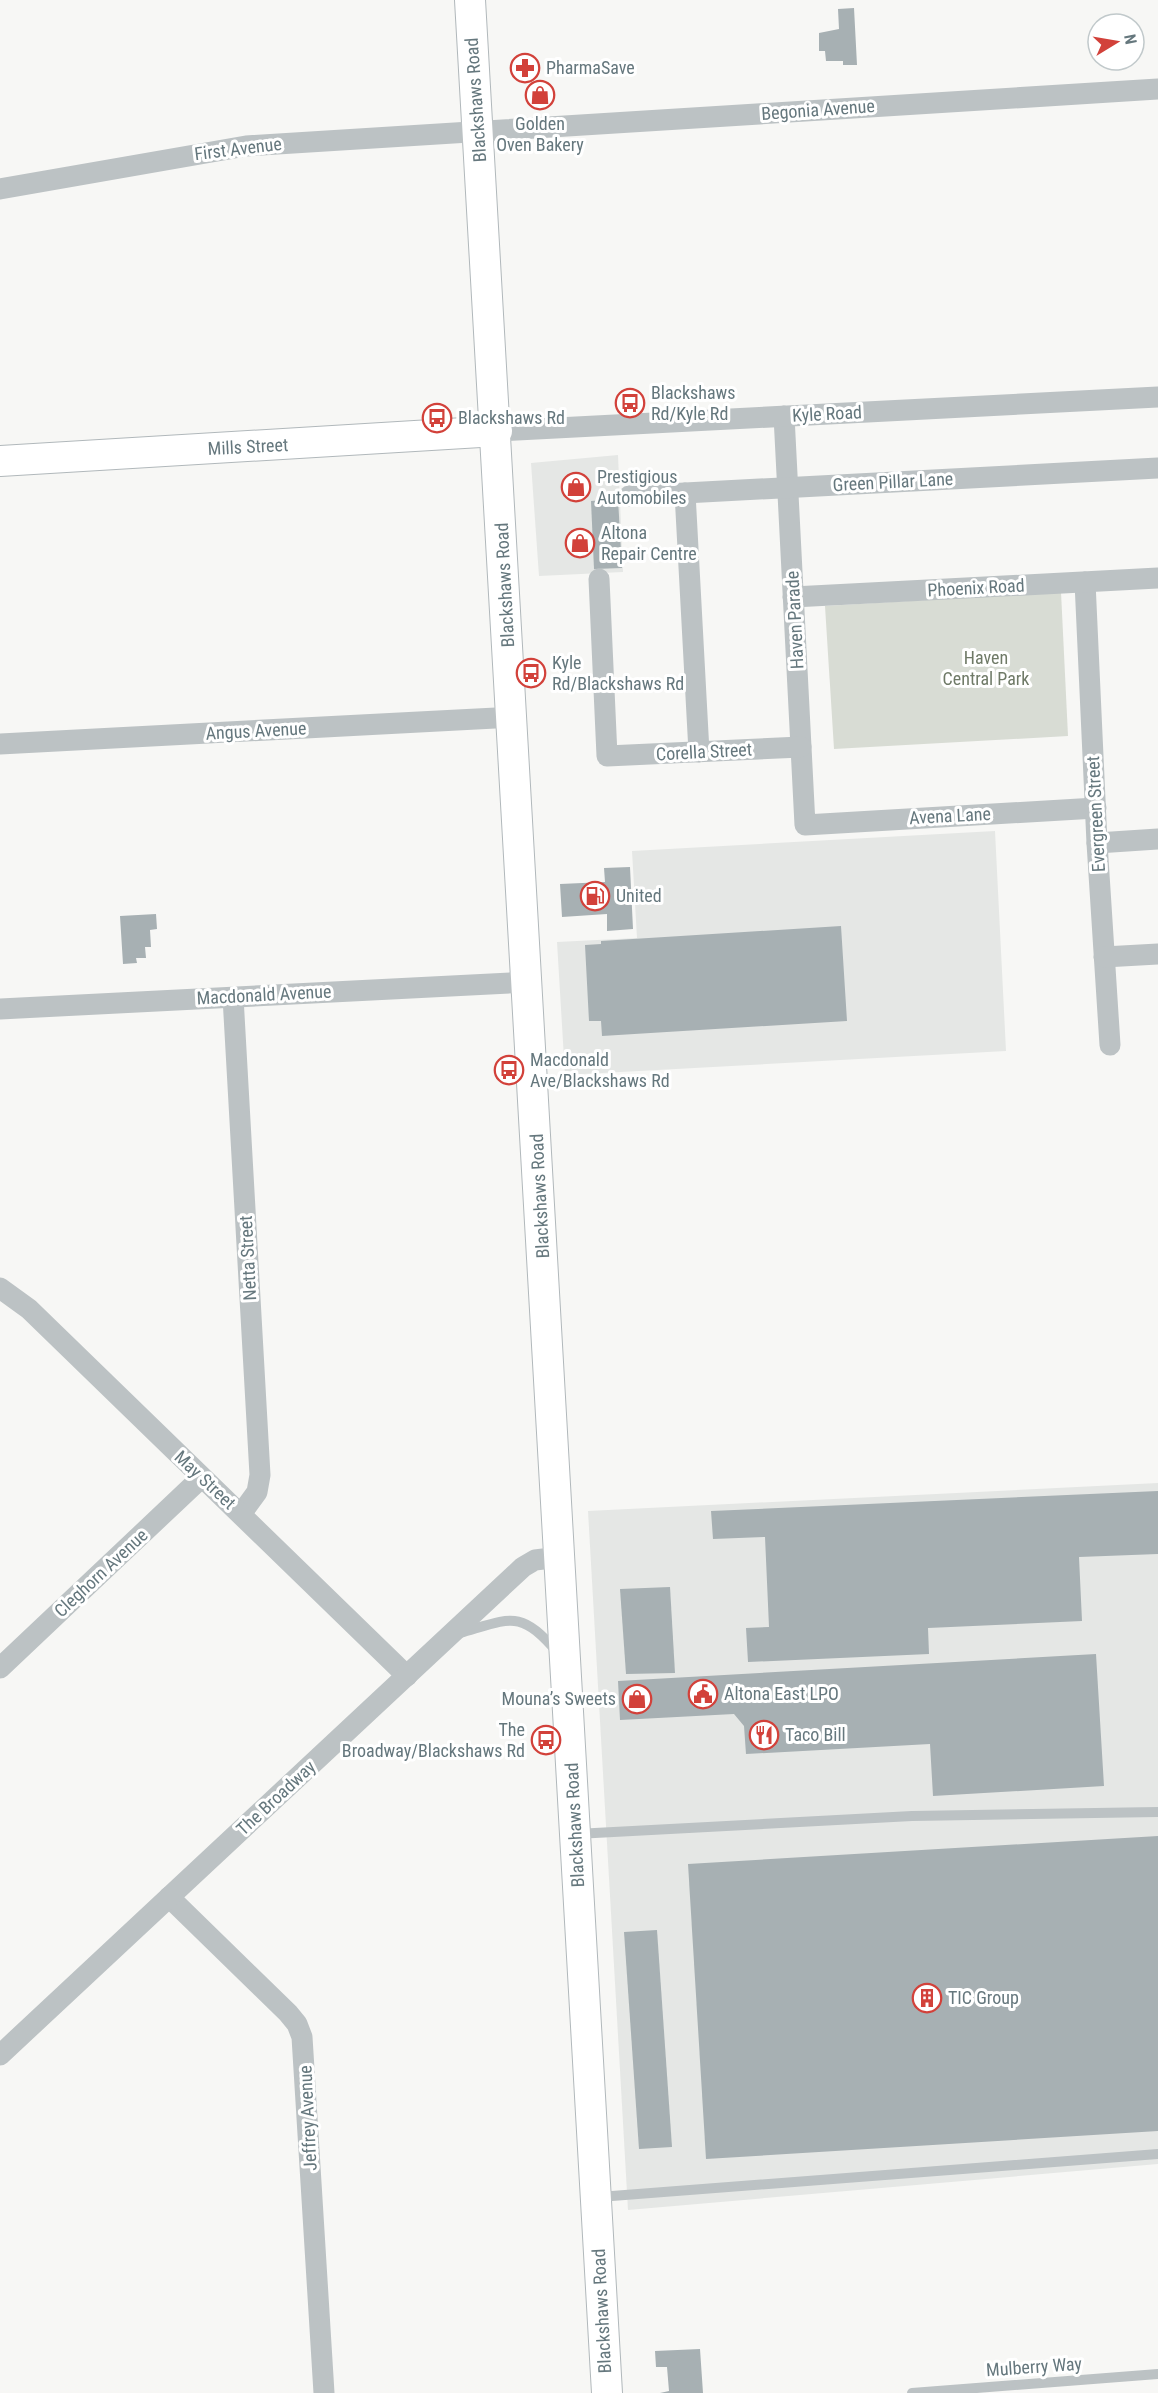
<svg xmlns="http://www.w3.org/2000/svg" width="1158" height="2393" viewBox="0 0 1158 2393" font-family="'Roboto Condensed',sans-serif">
  <rect width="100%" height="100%" fill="#f7f7f5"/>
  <g fill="#e5e7e5">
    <path d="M 618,455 L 623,572 L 539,576 L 531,463 Z"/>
    <path d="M 995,831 L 1006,1051 L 565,1075 L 557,942 L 637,938 L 632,851 Z"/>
    <path d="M 1158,1483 L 1158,2164 L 628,2210 L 588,1511 Z"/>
  </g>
  <path fill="#d8dcd4" d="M 1061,592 L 1068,736 L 834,749 L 825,606 Z"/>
  <g fill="#a7b0b3">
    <path d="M 854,8 L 857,65 L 843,65 L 843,61 L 826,61 L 825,51 L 819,51 L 819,33 L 839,29 L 838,9 Z"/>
    <path d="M 618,499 L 622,568 L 594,569 L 591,501 Z"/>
    <path d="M 630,867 L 633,929 L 607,931 L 607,914 L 562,917 L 560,884 L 605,882 L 604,868 Z"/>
    <path d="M 156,914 L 157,929 L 150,930 L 151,947 L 145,947 L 146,958 L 136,958 L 137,963 L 123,964 L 120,916 Z"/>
    <path d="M 841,926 L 847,1021 L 602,1036 L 601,1021 L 589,1021 L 585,945 L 601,944 L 601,941 Z"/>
    <path d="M 1158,1491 L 1158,1554 L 1079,1557 L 1082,1621 L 928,1628 L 929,1654 L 748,1662 L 746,1628 L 769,1627 L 765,1537 L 713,1539 L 711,1511 Z"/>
    <path d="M 670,1587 L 675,1673 L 626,1674 L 620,1589 Z"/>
    <path d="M 1096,1654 L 1104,1786 L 933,1796 L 930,1744 L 746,1754 L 744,1726 L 734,1714 L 620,1720 L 618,1681 Z"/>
    <path d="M 1158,1836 L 1158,2131 L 706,2159 L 688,1864 Z"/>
    <path d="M 657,1930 L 672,2147 L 639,2149 L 624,1932 Z"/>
    <path d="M 700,2349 L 703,2393 L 660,2393 L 669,2391 L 667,2367 L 656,2367 L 655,2351 Z"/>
  </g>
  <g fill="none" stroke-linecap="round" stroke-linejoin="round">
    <g stroke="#b1b8bb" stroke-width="32">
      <g id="secondary">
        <path d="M 470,0 L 607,2393"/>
        <path d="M 0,461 L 497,431"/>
      </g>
    </g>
    <g stroke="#bcc2c4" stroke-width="10">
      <path d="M 460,1633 C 512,1618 520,1609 558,1653"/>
      <path d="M 576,1834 L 912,1816 L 1158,1812"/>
      <path d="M 599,2197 L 1158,2154"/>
      <path d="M 912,2393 L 1158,2374"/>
    </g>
    <g stroke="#bcc2c4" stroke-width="21">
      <path d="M 0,189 L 246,146 L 1158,89"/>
      <path d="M 784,416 L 805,825 L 1096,808"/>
      <path d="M 497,431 L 1158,397"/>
      <path d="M 685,493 L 699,752"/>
      <path d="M 629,496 L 1158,468"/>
      <path d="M 599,579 L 607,756 L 801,747"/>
      <path d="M 1085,582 L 1097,843 L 1110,1045"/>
      <path d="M 793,597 L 1158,578"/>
      <path d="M 0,744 L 513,717"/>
      <path d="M 1097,843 L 1158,839"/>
      <path d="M 1104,957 L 1158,954"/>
      <path d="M 233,997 L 260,1475 L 257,1492 L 241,1514"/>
      <path d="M 0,1009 L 528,982"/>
      <path d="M 0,1288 L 29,1309 L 407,1676"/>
      <path d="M 0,1668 L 201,1478"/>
      <path d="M 169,1897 L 288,2013 L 297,2024 L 302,2037 L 324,2393"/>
      <path d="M 0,2055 L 523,1567 L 535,1560 L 560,1557"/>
    </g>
    <use href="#secondary" stroke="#fff" stroke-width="30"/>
  </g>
  <defs>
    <g id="pharmacy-ring" transform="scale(1.5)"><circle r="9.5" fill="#fff" stroke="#d2413a" stroke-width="1.5"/><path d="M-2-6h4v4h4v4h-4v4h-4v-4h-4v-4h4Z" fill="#d2413a"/></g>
    <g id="shop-ring" transform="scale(1.5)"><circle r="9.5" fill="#fff" stroke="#d2413a" stroke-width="1.5"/><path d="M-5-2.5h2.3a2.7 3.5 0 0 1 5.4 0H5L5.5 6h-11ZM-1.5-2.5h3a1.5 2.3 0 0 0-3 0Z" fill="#d2413a"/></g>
    <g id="bus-ring" transform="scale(1.5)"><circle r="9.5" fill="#fff" stroke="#d2413a" stroke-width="1.5"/><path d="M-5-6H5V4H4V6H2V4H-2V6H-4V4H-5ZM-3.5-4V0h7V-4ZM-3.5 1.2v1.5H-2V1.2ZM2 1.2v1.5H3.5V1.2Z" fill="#d2413a"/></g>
    <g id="fuel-ring" transform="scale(1.5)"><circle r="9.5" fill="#fff" stroke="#d2413a" stroke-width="1.5"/><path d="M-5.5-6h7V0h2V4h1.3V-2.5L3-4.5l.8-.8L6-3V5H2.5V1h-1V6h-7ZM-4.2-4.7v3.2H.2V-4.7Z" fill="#d2413a"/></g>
    <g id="civic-ring" transform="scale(1.5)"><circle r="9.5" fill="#fff" stroke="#d2413a" stroke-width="1.5"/><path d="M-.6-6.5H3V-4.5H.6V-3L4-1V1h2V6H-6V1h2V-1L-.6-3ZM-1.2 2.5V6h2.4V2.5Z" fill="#d2413a"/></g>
    <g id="restaurant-ring" transform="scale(1.5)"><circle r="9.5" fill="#fff" stroke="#d2413a" stroke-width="1.5"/><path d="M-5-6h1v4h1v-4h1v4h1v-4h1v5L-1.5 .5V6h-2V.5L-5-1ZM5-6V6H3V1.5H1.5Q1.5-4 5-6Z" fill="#d2413a"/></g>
    <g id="building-ring" transform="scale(1.5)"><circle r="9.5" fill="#fff" stroke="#d2413a" stroke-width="1.5"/><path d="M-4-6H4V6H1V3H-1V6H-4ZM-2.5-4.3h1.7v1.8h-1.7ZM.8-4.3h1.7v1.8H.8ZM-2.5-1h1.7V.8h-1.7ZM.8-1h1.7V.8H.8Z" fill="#d2413a"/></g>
  </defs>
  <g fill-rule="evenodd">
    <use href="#pharmacy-ring" x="525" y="68"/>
    <use href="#shop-ring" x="540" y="95"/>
    <use href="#bus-ring" x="630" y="403"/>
    <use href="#bus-ring" x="437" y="418"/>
    <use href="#shop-ring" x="576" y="487"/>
    <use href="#shop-ring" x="580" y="543"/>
    <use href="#bus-ring" x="531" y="673"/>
    <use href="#fuel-ring" x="595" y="896"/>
    <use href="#bus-ring" x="509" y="1070"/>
    <use href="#civic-ring" x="703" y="1694"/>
    <use href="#shop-ring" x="637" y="1699"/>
    <use href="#restaurant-ring" x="764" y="1735"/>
    <use href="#bus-ring" x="546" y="1740"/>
    <use href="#building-ring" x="927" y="1998"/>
  </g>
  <g text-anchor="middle" stroke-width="6" stroke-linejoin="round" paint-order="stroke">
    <g font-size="18" fill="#65777d" stroke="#fff" text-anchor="start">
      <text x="546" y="74">PharmaSave</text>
      <text x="540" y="130" text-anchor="middle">Golden<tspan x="540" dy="21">Oven Bakery</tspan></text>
      <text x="651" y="399">Blackshaws<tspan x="651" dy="21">Rd/Kyle Rd</tspan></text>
      <text x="458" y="424">Blackshaws Rd</text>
      <text x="597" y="483">Prestigious<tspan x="597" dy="21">Automobiles</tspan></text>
      <text x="601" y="539">Altona<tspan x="601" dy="21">Repair Centre</tspan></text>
      <text x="552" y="669">Kyle<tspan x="552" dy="21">Rd/Blackshaws Rd</tspan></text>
      <text x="616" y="902">United</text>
      <text x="530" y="1066">Macdonald<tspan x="530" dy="21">Ave/Blackshaws Rd</tspan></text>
      <text x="724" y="1700">Altona East LPO</text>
      <text x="616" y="1705" text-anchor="end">Mouna’s Sweets</text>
      <text x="525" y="1736" text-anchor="end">The<tspan x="525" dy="21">Broadway/Blackshaws Rd</tspan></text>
      <text x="785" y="1741">Taco Bill</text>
      <text x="948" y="2004">TIC Group</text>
    </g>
    <g font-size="18" fill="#65777d" stroke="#fff">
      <text transform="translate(476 100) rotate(-94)" y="6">Blackshaws Road</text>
      <text transform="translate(818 110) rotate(-4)" y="6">Begonia Avenue</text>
      <text transform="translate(238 149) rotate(-7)" y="6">First Avenue</text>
      <text transform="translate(827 414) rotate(-3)" y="6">Kyle Road</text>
      <text transform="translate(248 447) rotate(-3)" y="6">Mills Street</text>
      <text transform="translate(893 482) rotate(-3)" y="6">Green Pillar Lane</text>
      <text transform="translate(505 585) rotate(-93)" y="6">Blackshaws Road</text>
      <text transform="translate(976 588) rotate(-3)" y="6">Phoenix Road</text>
      <text transform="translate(795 620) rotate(-93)" y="6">Haven Parade</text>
      <text transform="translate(256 731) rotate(-3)" y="6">Angus Avenue</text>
      <text transform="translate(704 752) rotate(-3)" y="6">Corella Street</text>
      <text transform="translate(1096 814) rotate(-93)" y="6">Evergreen Street</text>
      <text transform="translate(950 816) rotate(-3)" y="6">Avena Lane</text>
      <text transform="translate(264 995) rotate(-3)" y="6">Macdonald Avenue</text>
      <text transform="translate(540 1196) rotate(-93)" y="6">Blackshaws Road</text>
      <text transform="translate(248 1258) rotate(-93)" y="6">Netta Street</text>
      <text transform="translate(205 1480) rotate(43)" y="6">May Street</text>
      <text transform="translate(101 1573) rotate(-43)" y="6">Cleghorn Avenue</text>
      <text transform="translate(276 1798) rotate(-43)" y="6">The Broadway</text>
      <text transform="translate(575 1825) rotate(-93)" y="6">Blackshaws Road</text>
      <text transform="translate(308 2118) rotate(-93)" y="6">Jeffrey Avenue</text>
      <text transform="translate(602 2311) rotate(-93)" y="6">Blackshaws Road</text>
      <text transform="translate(1034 2367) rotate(-4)" y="6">Mulberry Way</text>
    </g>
    <g font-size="18" fill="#6f7a67" stroke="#fff">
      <text x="986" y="664">Haven<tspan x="986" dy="21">Central Park</tspan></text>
    </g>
  </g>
  <g transform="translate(1116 42) rotate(79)"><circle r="28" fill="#ffffff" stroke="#c1c9cb" stroke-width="1.5"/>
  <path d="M0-4.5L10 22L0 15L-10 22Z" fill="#d2413a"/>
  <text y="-9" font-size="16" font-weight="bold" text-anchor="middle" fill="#65777d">N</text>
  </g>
</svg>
